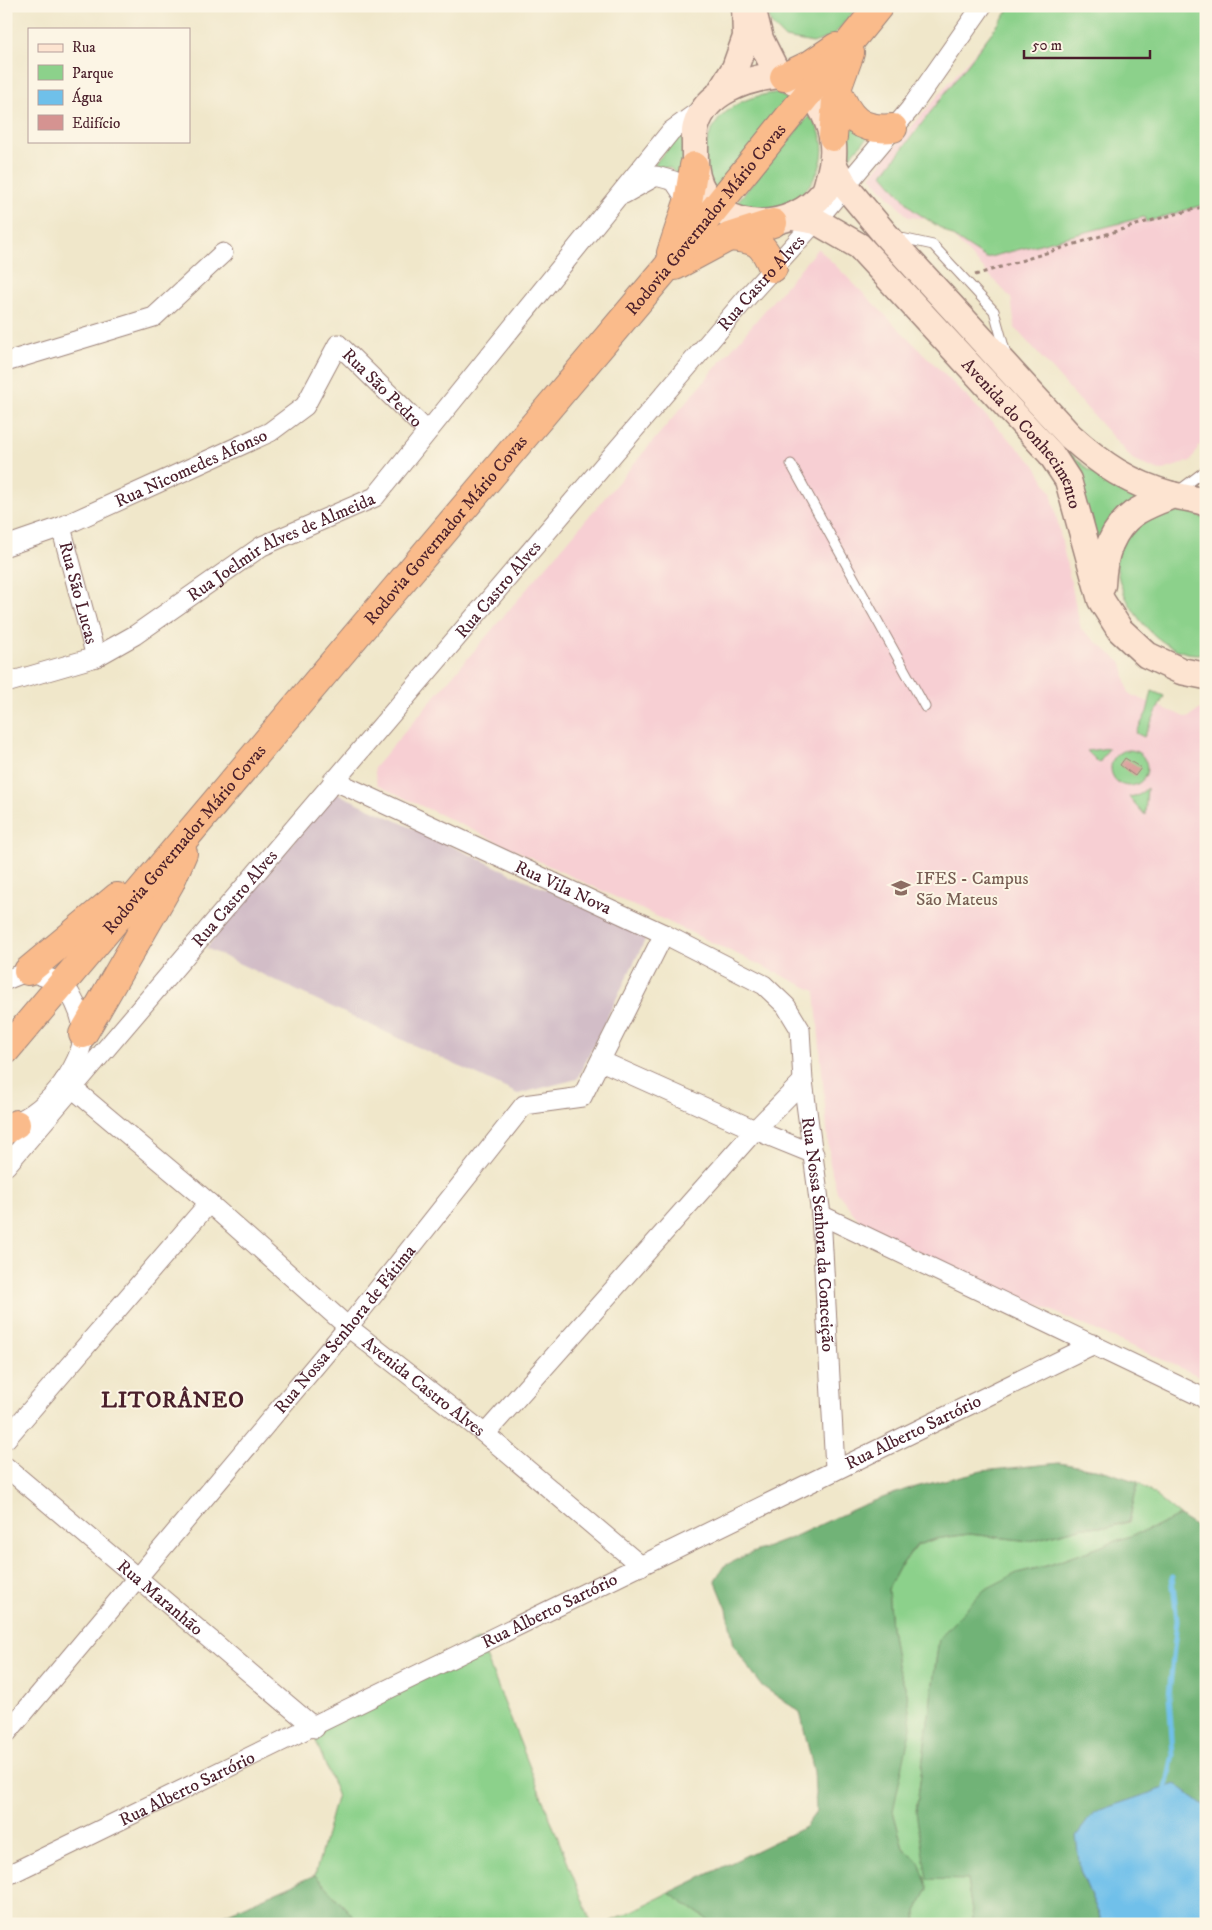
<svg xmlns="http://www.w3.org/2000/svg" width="1212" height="1930" viewBox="0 0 1212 1930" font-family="'IM FELL DW Pica',serif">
  <rect width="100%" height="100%" fill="#fcf5e5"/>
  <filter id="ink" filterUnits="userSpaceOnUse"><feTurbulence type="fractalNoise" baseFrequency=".02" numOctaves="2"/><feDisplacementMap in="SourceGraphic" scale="10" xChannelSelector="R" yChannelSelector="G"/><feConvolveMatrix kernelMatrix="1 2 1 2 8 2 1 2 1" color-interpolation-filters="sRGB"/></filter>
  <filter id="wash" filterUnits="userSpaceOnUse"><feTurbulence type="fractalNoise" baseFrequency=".0096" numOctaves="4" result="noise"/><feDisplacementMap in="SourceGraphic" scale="20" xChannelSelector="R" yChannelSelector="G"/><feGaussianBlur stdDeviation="1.12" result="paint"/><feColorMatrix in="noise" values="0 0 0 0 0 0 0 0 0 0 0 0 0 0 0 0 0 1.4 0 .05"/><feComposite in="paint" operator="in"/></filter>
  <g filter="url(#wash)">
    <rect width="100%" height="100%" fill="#f0e7ca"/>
    <g fill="#f7cfd3">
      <path d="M 1014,6 L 1206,6 L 1206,435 L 1191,461 L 1160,471 L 1134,461 L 1015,328 L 1011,298 L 937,220 L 908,217 L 870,176 Z"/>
      <path d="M 818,248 L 1035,465 L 1051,492 L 1081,629 L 1122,663 L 1129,694 L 1188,718 L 1206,705 L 1206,1379 L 865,1228 L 837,1192 L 830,1164 L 815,991 L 377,785 L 374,768 Z"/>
    </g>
    <path fill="#d2bdc7" d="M 334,792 L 647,936 L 577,1079 L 518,1094 L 206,948 Z"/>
    <g fill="#8cd18b" stroke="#6b785b">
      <path d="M 766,6 L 858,6 L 833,36 L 813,43 L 785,38 L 771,24 Z"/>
      <path d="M 1012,6 L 1206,6 L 1206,204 L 1146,222 L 1144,217 L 986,258 L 913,210 L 883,174 Z"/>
      <path d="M 775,93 L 791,100 L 715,192 C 712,185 704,175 703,168 C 703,163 705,157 705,152 C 711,114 739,97 775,93 Z"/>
      <path d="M 809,116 C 846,155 802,213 755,214 C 748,215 739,210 733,207 Z"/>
      <path d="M 844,123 L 871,134 L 842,165 Z"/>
      <path d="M 688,125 L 683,180 L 670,168 L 653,166 Z"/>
      <path d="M 1057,442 L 1089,470 L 1142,496 L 1099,554 Z"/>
      <path d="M 1186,511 L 1206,519 L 1206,653 C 1160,663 1109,593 1117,550 C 1118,546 1123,541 1126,538 C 1141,519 1163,513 1186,511 Z"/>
      <path d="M 1152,691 L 1164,696 L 1144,737 L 1136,733 L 1147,712 Z"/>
      <path d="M 1109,748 L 1099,763 L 1087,751 Z"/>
      <circle cx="1129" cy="768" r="18"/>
      <path d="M 1147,788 L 1145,815 L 1129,797 L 1139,795 Z"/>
      <path d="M 1138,1482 L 1184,1519 L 1179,1516 L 1156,1527 L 1046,1566 L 1017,1573 L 939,1638 L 916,1812 L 967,1880 L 974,1924 L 916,1924 L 916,1911 L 928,1889 L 919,1862 L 903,1848 L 893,1811 L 907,1693 L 897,1665 L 891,1628 L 888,1589 L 899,1568 L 918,1545 L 935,1539 L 969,1534 L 1030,1541 L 1084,1527 L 1109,1527 L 1129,1522 Z"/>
      <path d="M 479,1639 L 592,1924 L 360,1924 L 315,1875 L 337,1794 L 310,1726 Z"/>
      <path d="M 669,1893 L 714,1924 L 606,1924 Z"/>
    </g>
    <g fill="#71b377" stroke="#5e6951">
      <path d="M 1059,1463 L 1101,1470 L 1138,1482 L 1129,1521 L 1109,1527 L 1084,1527 L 1030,1541 L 969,1534 L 935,1539 L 917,1545 L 899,1568 L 888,1589 L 891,1628 L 897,1665 L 907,1693 L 911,1727 L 893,1811 L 903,1848 L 919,1862 L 928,1889 L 916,1911 L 916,1924 L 714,1924 L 669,1893 L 805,1827 L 816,1812 L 814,1772 L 800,1712 L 762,1686 L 734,1646 L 727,1609 L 715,1580 L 724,1566 L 744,1556 L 791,1538 L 863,1505 L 907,1489 L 982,1471 Z"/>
      <path d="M 1179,1516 L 1206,1533 L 1206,1807 L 1176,1785 L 1080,1870 L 1103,1924 L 974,1924 L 967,1880 L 927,1879 L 916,1812 L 939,1638 L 984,1590 L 1017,1573 L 1046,1566 L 1156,1527 Z"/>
      <path d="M 315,1875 L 360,1924 L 203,1924 Z"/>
    </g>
    <path fill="#6fc0ea" stroke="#5c708a" d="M 1176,1784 L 1206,1807 L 1206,1924 L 1103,1924 L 1080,1870 L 1076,1836 L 1094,1812 Z"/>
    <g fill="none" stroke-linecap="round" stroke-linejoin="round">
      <path stroke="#6fc0ea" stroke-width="5" d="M 1165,1793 L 1173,1755 L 1169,1695 L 1177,1620 L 1172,1577"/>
    </g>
    <g id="blocks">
      <path fill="#d59391" d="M 1125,758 L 1141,768 L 1135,776 L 1120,765 Z"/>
    </g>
  </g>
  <g filter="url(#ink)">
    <use href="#blocks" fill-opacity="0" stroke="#9d837a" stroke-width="1"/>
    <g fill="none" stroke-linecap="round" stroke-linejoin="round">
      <g stroke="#9d837a" stroke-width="11">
        <g id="lane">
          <path d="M 897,237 L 933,245 L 994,311 L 1006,354"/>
          <path d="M 791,464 L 925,707"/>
          <path d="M 1178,491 L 1206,470"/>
        </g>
      </g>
      <g stroke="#9d837a" stroke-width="21">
        <g id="street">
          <path d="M 624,194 L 656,176 L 674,181 L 688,202"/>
          <path d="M 6,362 L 154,317 L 223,253"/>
          <path id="s1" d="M 61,527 L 96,657"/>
          <path id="s2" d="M 6,546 L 61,527 L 270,432 L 305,406 L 338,344 L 427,431"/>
          <path id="s3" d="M 6,683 L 96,657 L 135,635 L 262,546 L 375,497 L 671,131 L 703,108"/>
          <path id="s4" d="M 333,780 L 664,934 L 764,985 L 786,1006 L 800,1029 L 803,1081 L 821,1215 L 835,1468"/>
          <path d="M 6,980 L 28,971 L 63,983 C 73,997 82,1014 83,1032 C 85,1065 39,1122 6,1124"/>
          <path d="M 601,1061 L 755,1130 L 814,1154"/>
          <path id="s5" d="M 64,1081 L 200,1195 L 348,1327 L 485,1434 L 641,1566"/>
          <path id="s6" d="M 6,1166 L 749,295 L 816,221 L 910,109 L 982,6"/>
          <path d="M 821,1215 L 1206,1399"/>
          <path d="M 485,1434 L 755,1130 L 803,1081"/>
          <path d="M 6,1439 L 209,1203"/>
          <path id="s7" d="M 6,1467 L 315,1728"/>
          <path id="s8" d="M 6,1734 L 348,1327 L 524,1105 L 582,1097 L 664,934"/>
          <path id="s9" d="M 6,1876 C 370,1701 730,1519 1094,1344"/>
        </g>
      </g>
      <g stroke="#9d837a" stroke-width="29">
        <g id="secondary">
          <path d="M 753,11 L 760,39 L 778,75"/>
          <path d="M 778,75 C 820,86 842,134 830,174 C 828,180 827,188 824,192 C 792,232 723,236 700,185 C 694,171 695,160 695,145 C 695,139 694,131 696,126 C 706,91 747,79 778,75 Z"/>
          <path d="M 719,94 L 735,68 L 746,37 L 745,6"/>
          <path d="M 833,164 L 845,186 L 885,234 L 1070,436 C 1101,464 1130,484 1172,495 C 1184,498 1195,498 1206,503"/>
          <path id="s10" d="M 792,217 L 816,221 L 859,246 L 1051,454 L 1068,480 L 1101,600 L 1120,630 L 1147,655 L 1181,671 L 1206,676"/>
          <path d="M 1102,585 C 1103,558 1110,531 1133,514 C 1144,506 1160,501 1172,495"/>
        </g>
      </g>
      <g stroke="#9d837a" stroke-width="30">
        <g id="highway">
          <path d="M 784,77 L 811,64 L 836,47"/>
          <path d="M 837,89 C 849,119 860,131 893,128"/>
          <path d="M 833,137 L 837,89 L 850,53"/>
          <path d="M 729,237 C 757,239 762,242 773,268"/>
          <path d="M 671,253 L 688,202 L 694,166"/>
          <path d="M 675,266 L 729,237 L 773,223"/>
          <path d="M 28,971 L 117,897"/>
          <path d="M 83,1034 L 170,883 L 183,853"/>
          <path id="s11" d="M 6,1050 L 664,271 L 879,6"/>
          <path d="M 6,1130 L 16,1124"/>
        </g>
      </g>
      <path stroke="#9d837a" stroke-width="3" stroke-dasharray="4 4" stroke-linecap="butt" d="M 975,275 L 1146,222 L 1206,206"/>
      <use href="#lane" stroke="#fff" stroke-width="9"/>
      <use href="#street" stroke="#fff" stroke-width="19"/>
      <use href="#secondary" stroke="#fde4d1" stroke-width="26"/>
      <use href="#highway" stroke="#fabb8b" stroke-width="28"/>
    </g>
  </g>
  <defs>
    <g id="university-bare" transform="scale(1.5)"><path d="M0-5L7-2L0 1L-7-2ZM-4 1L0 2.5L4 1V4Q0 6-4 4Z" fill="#8d6e63" stroke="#fcf5e5" stroke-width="2.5" paint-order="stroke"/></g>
  </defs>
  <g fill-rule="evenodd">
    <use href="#university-bare" x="901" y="888"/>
  </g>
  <g text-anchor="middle" stroke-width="4" stroke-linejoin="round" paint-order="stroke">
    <g font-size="18" fill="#4a1f2b" stroke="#fcf5e5">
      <text dy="6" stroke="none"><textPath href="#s11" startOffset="1086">Rodovia Governador Mário Covas</textPath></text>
      <text dy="6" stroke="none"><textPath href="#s6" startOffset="1162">Rua Castro Alves</textPath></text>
      <text dy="6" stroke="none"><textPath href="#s2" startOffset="464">Rua São Pedro</textPath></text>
      <text dy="6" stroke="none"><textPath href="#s10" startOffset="324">Avenida do Conhecimento</textPath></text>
      <text dy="6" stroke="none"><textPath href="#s2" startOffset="201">Rua Nicomedes Afonso</textPath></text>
      <text dy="6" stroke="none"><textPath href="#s11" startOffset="681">Rodovia Governador Mário Covas</textPath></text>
      <text dy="6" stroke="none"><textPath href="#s3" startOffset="310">Rua Joelmir Alves de Almeida</textPath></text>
      <text dy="6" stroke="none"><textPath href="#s6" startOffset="758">Rua Castro Alves</textPath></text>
      <text dy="6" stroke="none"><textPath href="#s1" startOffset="68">Rua São Lucas</textPath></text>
      <text dy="6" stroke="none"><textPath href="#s11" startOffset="276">Rodovia Governador Mário Covas</textPath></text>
      <text dy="6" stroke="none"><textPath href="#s4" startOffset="254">Rua Vila Nova</textPath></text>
      <text dy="6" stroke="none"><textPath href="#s6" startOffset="352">Rua Castro Alves</textPath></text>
      <text dy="6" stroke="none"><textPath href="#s4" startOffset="741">Rua Nossa Senhora da Conceição</textPath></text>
      <text dy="6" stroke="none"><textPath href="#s8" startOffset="528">Rua Nossa Senhora de Fátima</textPath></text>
      <text dy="6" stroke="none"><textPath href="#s5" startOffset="472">Avenida Castro Alves</textPath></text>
      <text dy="6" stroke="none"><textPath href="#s9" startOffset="1010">Rua Alberto Sartório</textPath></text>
      <text dy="6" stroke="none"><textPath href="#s7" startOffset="202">Rua Maranhão</textPath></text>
      <text dy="6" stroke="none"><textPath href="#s9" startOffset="605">Rua Alberto Sartório</textPath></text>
      <text dy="6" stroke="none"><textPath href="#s9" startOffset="201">Rua Alberto Sartório</textPath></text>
    </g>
    <g font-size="18" fill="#785e54" stroke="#fcf5e5" text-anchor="start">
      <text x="916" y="884">IFES - Campus<tspan x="916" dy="21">São Mateus</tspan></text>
    </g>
    <g font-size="22" font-weight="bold" letter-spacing="1" fill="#4a1f2b" stroke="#fcf5e5">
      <text x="173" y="1407">LITORÂNEO</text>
    </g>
  </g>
  <rect width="1212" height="1930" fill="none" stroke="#fcf5e5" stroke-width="25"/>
  <rect x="28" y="28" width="162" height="115" fill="#fcf5e5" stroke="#b59f9b"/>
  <rect x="38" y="44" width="25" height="8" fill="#fde4d1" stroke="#b59f9b"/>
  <text x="72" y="52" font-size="15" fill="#4a1f2b">Rua</text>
  <rect x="38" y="65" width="25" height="15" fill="#8cd18b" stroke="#b59f9b"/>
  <text x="72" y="78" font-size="15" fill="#4a1f2b">Parque</text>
  <rect x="38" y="90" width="25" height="15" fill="#6fc0ea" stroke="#b59f9b"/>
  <text x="72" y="102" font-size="15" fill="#4a1f2b">Água</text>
  <rect x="38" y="115" width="25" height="15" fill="#d59391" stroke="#b59f9b"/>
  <text x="72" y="128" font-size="15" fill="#4a1f2b">Edifício</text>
  <path d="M1024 50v8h126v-8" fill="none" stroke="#4a1f2b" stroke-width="2.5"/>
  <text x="1032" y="50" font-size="15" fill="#4a1f2b" stroke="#fcf5e5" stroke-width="4" paint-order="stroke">50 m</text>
</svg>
